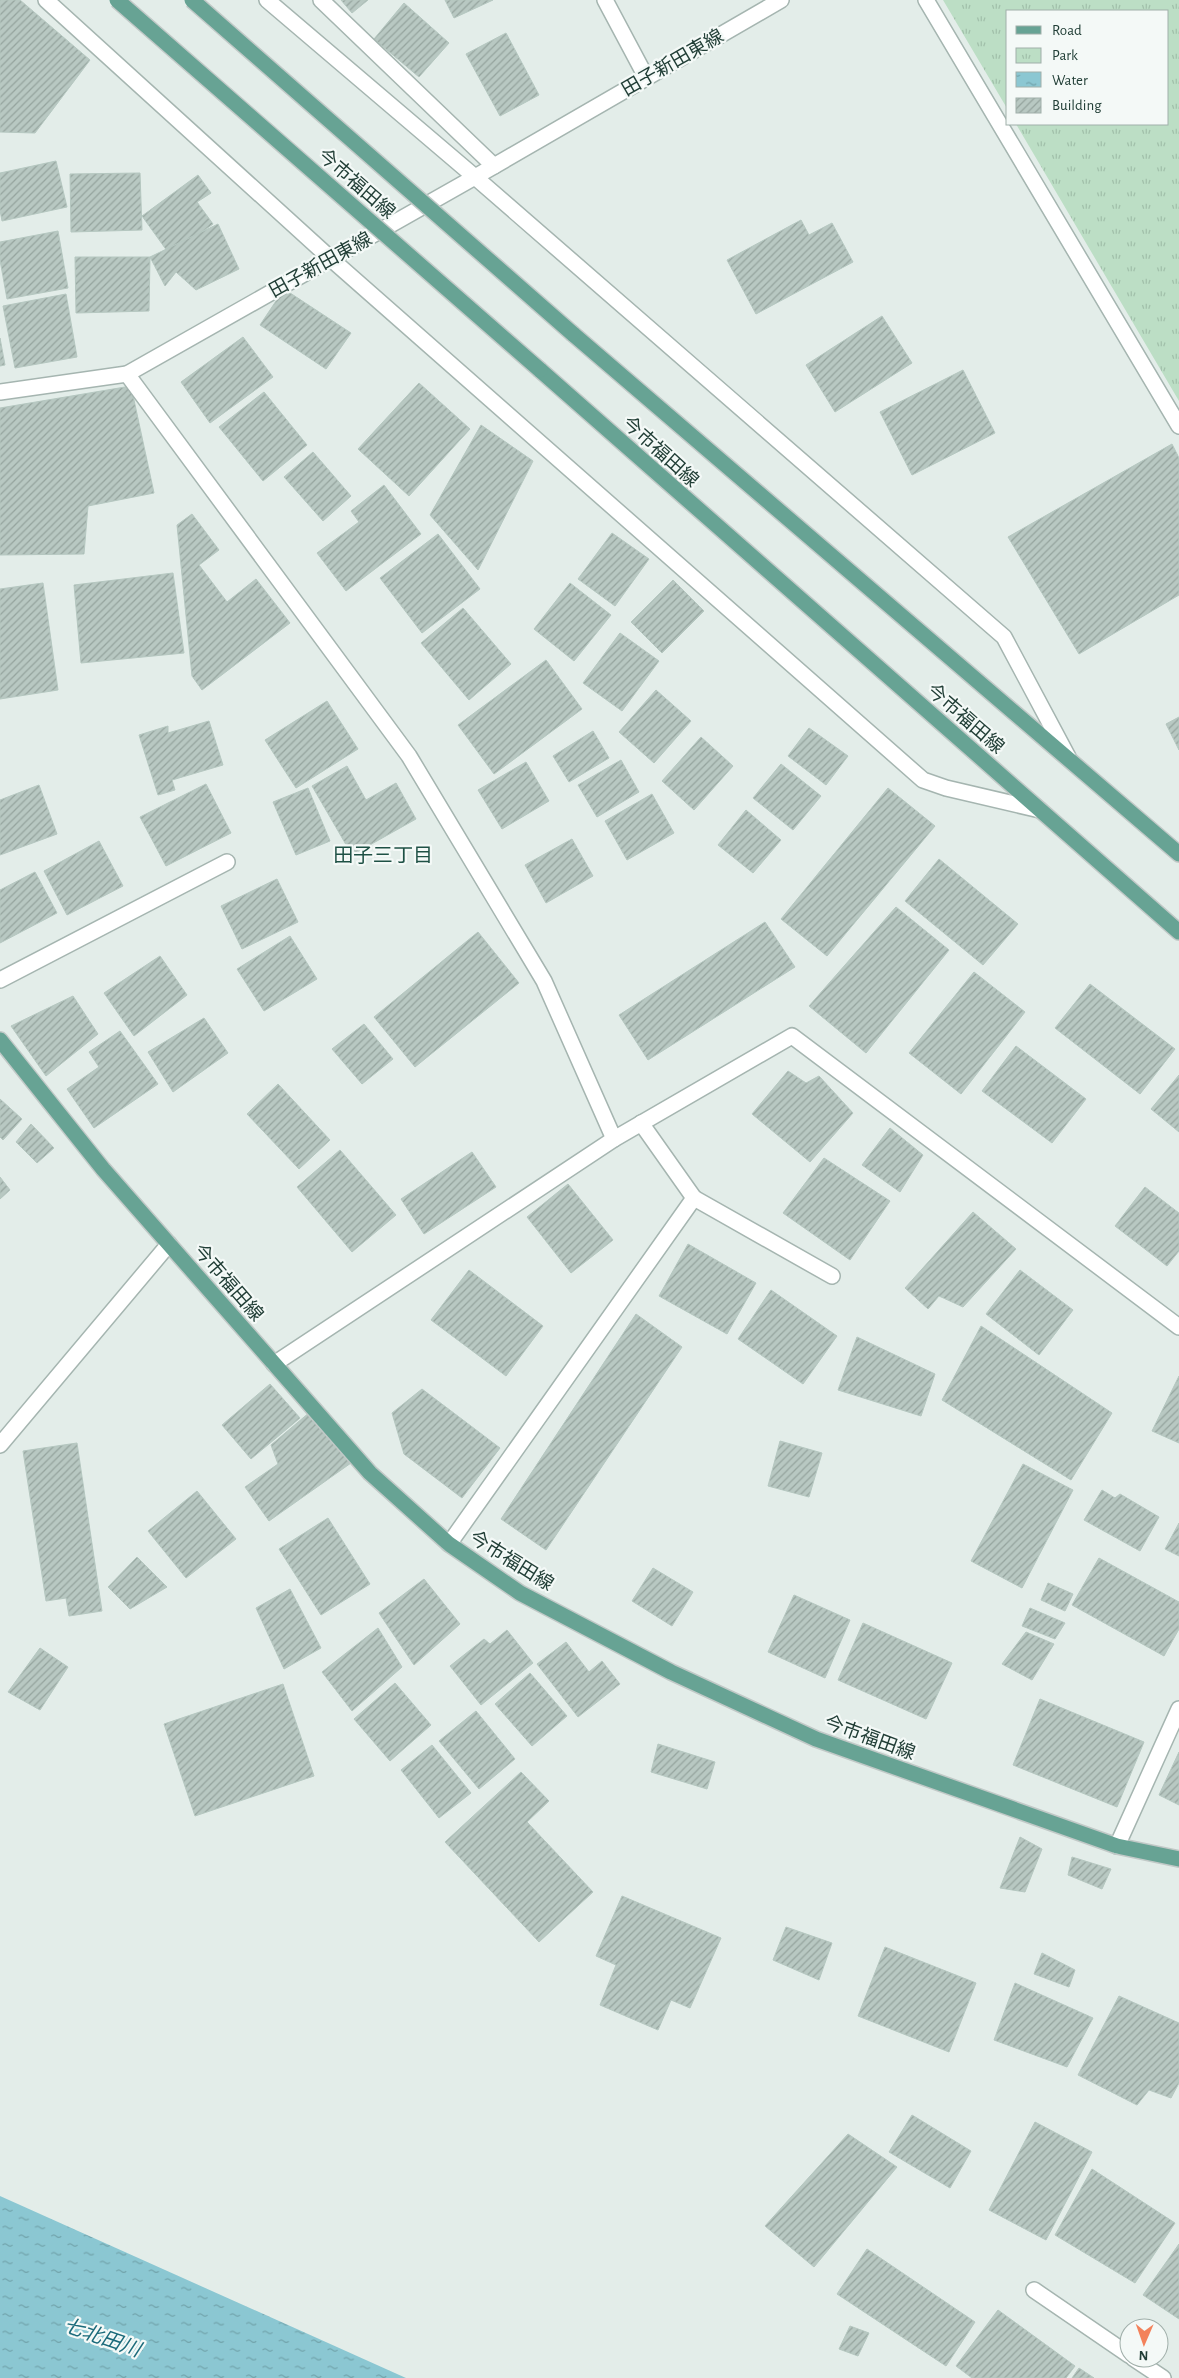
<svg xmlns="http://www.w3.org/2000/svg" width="1179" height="2378" viewBox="0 0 1179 2378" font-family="'Alegreya Sans','Noto Sans JP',sans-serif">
  <defs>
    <pattern id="park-tufts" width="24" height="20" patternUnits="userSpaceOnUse" patternTransform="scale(1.25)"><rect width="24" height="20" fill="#bcdec5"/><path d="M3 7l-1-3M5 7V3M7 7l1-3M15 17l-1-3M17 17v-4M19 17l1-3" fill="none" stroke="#a1c0aa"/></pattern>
    <pattern id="water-ripples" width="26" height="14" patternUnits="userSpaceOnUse" patternTransform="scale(1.25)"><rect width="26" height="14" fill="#8bc7d2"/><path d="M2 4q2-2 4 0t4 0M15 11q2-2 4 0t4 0" fill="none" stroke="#71a3ab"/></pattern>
    <pattern id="building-hatch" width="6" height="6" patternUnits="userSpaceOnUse" patternTransform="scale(1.25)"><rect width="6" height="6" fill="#b8c8c2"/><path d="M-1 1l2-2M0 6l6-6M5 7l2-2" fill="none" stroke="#95a49e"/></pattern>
  </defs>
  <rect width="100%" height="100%" fill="#e3ede9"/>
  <path fill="url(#park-tufts)" d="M 943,0 L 1179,0 L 1179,401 L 1016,124 L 1168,124 L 1168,11 L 1008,11 L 1008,110 Z"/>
  <path fill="url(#water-ripples)" d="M 0,2196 L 406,2378 L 0,2378 Z"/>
  <g fill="url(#building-hatch)" stroke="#b5c7c0">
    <path d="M 0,0 L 20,0 L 90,60 L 35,133 L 0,132 Z"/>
    <path d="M 341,0 L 368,0 L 352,13 Z"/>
    <path d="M 445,0 L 493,0 L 454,18 Z"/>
    <path d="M 404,3 L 449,43 L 419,77 L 374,39 Z"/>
    <path d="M 506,33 L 539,95 L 500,116 L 466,54 Z"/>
    <path d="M 56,161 L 67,207 L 2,221 L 0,210 L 0,173 Z"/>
    <path d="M 140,173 L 142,230 L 71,232 L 70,174 Z"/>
    <path d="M 198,175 L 211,193 L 197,202 L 213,224 L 170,255 L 142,216 Z"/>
    <path d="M 801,220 L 809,235 L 832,223 L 853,262 L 756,314 L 727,260 Z"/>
    <path d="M 218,224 L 239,269 L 196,290 L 176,272 L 165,286 L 150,257 Z"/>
    <path d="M 58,231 L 68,288 L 7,299 L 0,260 L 0,242 Z"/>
    <path d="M 75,257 L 150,257 L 149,311 L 76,313 Z"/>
    <path d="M 284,289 L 351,333 L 326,369 L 260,325 Z"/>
    <path d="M 66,294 L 77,357 L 15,368 L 3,306 Z"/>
    <path d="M 882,316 L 912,363 L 835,412 L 806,365 Z"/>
    <path d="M 243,337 L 273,377 L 210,423 L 181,382 Z"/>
    <path d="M 0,338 L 5,365 L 0,366 Z"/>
    <path d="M 963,370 L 995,433 L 912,475 L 880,412 Z"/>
    <path d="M 419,383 L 470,429 L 409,496 L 358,449 Z"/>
    <path d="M 131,386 L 154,493 L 88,506 L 84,554 L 0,555 L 0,408 Z"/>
    <path d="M 264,392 L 307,445 L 263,481 L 219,427 Z"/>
    <path d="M 481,425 L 533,461 L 478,570 L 430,515 Z"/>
    <path d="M 1172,444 L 1179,458 L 1179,595 L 1079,654 L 1008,537 Z"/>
    <path d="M 313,452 L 351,496 L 323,521 L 284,477 Z"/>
    <path d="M 384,485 L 421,534 L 346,591 L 317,553 L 359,522 L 351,511 Z"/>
    <path d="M 192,514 L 219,550 L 199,565 L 227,602 L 256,579 L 290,623 L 202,690 L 192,676 L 177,525 Z"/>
    <path d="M 612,533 L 649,559 L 615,606 L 578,579 Z"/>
    <path d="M 438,534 L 480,589 L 422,633 L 380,578 Z"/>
    <path d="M 173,573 L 184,653 L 81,663 L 74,585 Z"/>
    <path d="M 673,580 L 704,611 L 662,653 L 631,622 Z"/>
    <path d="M 43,583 L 58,690 L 0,699 L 0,589 Z"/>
    <path d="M 570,583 L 611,615 L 574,661 L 534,629 Z"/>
    <path d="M 463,608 L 511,664 L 469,700 L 421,643 Z"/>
    <path d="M 620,633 L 659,661 L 622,711 L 583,683 Z"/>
    <path d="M 546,660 L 582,709 L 494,774 L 458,725 Z"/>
    <path d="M 656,690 L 691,721 L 654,763 L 619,732 Z"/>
    <path d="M 327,701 L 358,749 L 296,788 L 265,740 Z"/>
    <path d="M 1179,717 L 1179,750 L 1166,724 Z"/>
    <path d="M 209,721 L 223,765 L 172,780 L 175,790 L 158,795 L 139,735 L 168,726 L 168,733 Z"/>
    <path d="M 809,728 L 848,756 L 826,785 L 788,756 Z"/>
    <path d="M 593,731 L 609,758 L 569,782 L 553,756 Z"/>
    <path d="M 701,737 L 733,766 L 694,810 L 662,781 Z"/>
    <path d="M 621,760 L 639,792 L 597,817 L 578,785 Z"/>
    <path d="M 526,762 L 549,801 L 502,829 L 478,790 Z"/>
    <path d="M 781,764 L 821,796 L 793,830 L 753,798 Z"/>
    <path d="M 347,766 L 366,800 L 396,783 L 416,819 L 352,855 L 312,786 Z"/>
    <path d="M 206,784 L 231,833 L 166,866 L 140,817 Z"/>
    <path d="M 39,785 L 57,834 L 0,855 L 0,800 Z"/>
    <path d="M 308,788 L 330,841 L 296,855 L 273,802 Z"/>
    <path d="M 888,788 L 935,826 L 827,956 L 781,919 Z"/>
    <path d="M 652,794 L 674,833 L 627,860 L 605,821 Z"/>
    <path d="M 746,810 L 781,840 L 753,873 L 718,845 Z"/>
    <path d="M 572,839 L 593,876 L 546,903 L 525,865 Z"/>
    <path d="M 99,841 L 123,886 L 67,915 L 44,871 Z"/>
    <path d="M 939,859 L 1018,924 L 983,965 L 905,901 Z"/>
    <path d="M 35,872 L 57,913 L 0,943 L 0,890 Z"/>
    <path d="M 277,879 L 298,922 L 242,949 L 221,906 Z"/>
    <path d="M 896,907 L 949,950 L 866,1053 L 809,1006 Z"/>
    <path d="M 765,922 L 795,967 L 648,1060 L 619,1015 Z"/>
    <path d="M 478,932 L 519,983 L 415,1067 L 374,1017 Z"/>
    <path d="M 290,936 L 317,979 L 264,1011 L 237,969 Z"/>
    <path d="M 160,956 L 187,995 L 134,1036 L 104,993 Z"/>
    <path d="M 974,972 L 1025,1012 L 961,1094 L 909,1053 Z"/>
    <path d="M 1090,984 L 1175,1049 L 1140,1094 L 1055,1028 Z"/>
    <path d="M 73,996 L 98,1034 L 46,1076 L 11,1026 Z"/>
    <path d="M 204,1018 L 228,1053 L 173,1092 L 148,1052 Z"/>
    <path d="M 364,1024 L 393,1059 L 362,1084 L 332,1049 Z"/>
    <path d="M 120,1031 L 158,1084 L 94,1128 L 67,1089 L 99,1067 L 89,1052 Z"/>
    <path d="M 1016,1046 L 1086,1099 L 1052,1143 L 982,1091 Z"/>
    <path d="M 788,1071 L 806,1083 L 819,1076 L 853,1113 L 810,1162 L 752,1114 Z"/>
    <path d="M 1179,1075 L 1179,1132 L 1151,1109 Z"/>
    <path d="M 278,1084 L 330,1140 L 299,1169 L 247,1114 Z"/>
    <path d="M 0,1099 L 22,1119 L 3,1140 L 0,1137 Z"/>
    <path d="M 31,1124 L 54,1148 L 37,1163 L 16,1142 Z"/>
    <path d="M 890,1128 L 923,1155 L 900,1192 L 862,1165 Z"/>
    <path d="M 340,1150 L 396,1215 L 352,1252 L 297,1187 Z"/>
    <path d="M 472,1152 L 496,1187 L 424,1234 L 401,1199 Z"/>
    <path d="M 824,1158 L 890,1201 L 850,1260 L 783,1213 Z"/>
    <path d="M 0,1177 L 10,1190 L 0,1199 Z"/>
    <path d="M 568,1184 L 613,1240 L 571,1273 L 527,1217 Z"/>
    <path d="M 1145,1187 L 1179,1213 L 1179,1251 L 1167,1266 L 1115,1226 Z"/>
    <path d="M 973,1212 L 1016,1249 L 963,1307 L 939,1296 L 928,1309 L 905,1288 Z"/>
    <path d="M 688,1244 L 756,1283 L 727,1334 L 659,1296 Z"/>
    <path d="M 469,1270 L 543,1326 L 506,1376 L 431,1320 Z"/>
    <path d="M 1020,1270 L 1073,1310 L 1039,1355 L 986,1314 Z"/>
    <path d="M 771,1290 L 837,1336 L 803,1384 L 738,1339 Z"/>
    <path d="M 636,1314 L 682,1347 L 546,1550 L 501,1519 Z"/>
    <path d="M 981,1326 L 1112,1413 L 1071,1480 L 942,1400 Z"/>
    <path d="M 857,1337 L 935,1374 L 921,1416 L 838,1390 Z"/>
    <path d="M 1179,1376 L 1179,1443 L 1152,1431 Z"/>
    <path d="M 270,1384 L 300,1418 L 251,1459 L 222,1425 Z"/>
    <path d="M 422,1389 L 500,1448 L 462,1498 L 404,1454 L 392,1413 Z"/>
    <path d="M 310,1412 L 351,1463 L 269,1521 L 245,1487 L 278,1464 L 271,1445 Z"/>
    <path d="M 780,1441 L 822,1453 L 809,1497 L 768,1486 Z"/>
    <path d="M 77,1443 L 102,1611 L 69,1616 L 66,1598 L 46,1601 L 23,1451 Z"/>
    <path d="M 1023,1464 L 1073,1490 L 1022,1588 L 971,1561 Z"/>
    <path d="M 1102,1490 L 1115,1498 L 1120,1494 L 1159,1517 L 1140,1551 L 1084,1520 Z"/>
    <path d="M 197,1491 L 236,1539 L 186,1578 L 148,1531 Z"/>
    <path d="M 328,1518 L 370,1584 L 321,1615 L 279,1549 Z"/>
    <path d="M 1179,1523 L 1179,1556 L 1165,1549 Z"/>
    <path d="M 137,1557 L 167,1587 L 130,1609 L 108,1587 Z"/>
    <path d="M 1099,1558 L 1179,1602 L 1179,1629 L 1164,1656 L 1072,1605 Z"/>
    <path d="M 653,1568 L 693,1592 L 672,1626 L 632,1601 Z"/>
    <path d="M 424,1579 L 460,1624 L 414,1665 L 379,1613 Z"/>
    <path d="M 1048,1583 L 1073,1594 L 1065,1611 L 1041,1600 Z"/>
    <path d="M 290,1589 L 321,1648 L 284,1669 L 256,1608 Z"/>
    <path d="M 794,1595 L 850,1620 L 825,1678 L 768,1652 Z"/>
    <path d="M 1030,1608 L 1065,1623 L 1055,1639 L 1022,1626 Z"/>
    <path d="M 863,1623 L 952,1663 L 926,1719 L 838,1680 Z"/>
    <path d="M 378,1628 L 402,1667 L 352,1711 L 322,1672 Z"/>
    <path d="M 507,1630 L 533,1663 L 481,1705 L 450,1666 L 484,1639 L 490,1644 Z"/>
    <path d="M 1026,1632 L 1054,1644 L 1032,1680 L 1002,1664 Z"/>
    <path d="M 566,1642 L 589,1672 L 602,1661 L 620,1684 L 578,1717 L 537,1664 Z"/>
    <path d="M 40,1648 L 68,1667 L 40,1710 L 8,1692 Z"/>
    <path d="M 530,1673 L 567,1716 L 532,1746 L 495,1704 Z"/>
    <path d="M 395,1683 L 431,1725 L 390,1761 L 354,1719 Z"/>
    <path d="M 283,1684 L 314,1776 L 195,1816 L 164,1724 Z"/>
    <path d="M 1040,1699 L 1144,1742 L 1117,1807 L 1013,1765 Z"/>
    <path d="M 476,1711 L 515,1759 L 479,1789 L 439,1741 Z"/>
    <path d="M 658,1744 L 715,1762 L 707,1789 L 651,1772 Z"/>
    <path d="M 432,1745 L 471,1793 L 439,1818 L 401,1770 Z"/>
    <path d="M 1179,1752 L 1179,1805 L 1159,1795 Z"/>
    <path d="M 521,1772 L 549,1801 L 527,1822 L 593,1892 L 539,1942 L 445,1842 Z"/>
    <path d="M 1020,1837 L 1042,1849 L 1025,1892 L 1000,1888 Z"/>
    <path d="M 1072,1857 L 1111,1869 L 1102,1889 L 1068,1875 Z"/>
    <path d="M 622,1896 L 721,1938 L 690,2008 L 671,2000 L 658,2030 L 600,2005 L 616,1965 L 596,1956 Z"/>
    <path d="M 786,1927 L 832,1943 L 819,1980 L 773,1960 Z"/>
    <path d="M 885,1947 L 976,1983 L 949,2052 L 858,2016 Z"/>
    <path d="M 1042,1953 L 1075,1970 L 1069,1987 L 1034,1974 Z"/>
    <path d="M 1015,1983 L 1093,2018 L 1067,2067 L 994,2040 Z"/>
    <path d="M 1119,1996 L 1179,2023 L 1179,2083 L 1171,2098 L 1149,2090 L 1137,2105 L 1078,2075 Z"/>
    <path d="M 912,2115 L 971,2151 L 950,2188 L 889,2152 Z"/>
    <path d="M 1035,2122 L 1092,2152 L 1046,2240 L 989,2210 Z"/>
    <path d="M 848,2134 L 897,2167 L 814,2267 L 765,2226 Z"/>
    <path d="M 1092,2169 L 1175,2223 L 1135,2283 L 1055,2235 Z"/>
    <path d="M 1179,2244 L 1179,2319 L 1143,2295 Z"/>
    <path d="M 867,2249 L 975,2322 L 946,2366 L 837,2294 Z"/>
    <path d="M 998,2310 L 1075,2366 L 1066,2378 L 972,2378 L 956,2366 Z"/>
    <path d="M 850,2326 L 869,2333 L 858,2356 L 839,2349 Z"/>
    <path d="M 1079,2368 L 1094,2378 L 1072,2378 Z"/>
  </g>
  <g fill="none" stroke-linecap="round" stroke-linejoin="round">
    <g stroke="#a5b5b0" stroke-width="18">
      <g id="minor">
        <path d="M 46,0 L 330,258 L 923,780 L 946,788 L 1040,810"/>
        <path d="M 267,0 L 475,177 L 1004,637 L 1068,757"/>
        <path d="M 321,0 L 494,166"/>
        <path d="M 605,0 L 646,77"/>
        <path d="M 926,0 L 1179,426"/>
        <path d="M 127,374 L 409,756 L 544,981 L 614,1139 L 792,1036 L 1179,1327"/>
        <path d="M 0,392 L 127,374 L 475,177 L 781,0"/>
        <path d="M 0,980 L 227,862"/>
        <path d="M 694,1198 L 832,1276"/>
        <path d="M 274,1364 L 614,1139"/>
        <path d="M 0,1445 L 169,1244"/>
        <path d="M 449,1544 L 694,1198 L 641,1123"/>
        <path d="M 1117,1846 L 1179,1709"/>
        <path d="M 1034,2290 L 1129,2355"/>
        <path d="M 1133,2358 L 1163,2378"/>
      </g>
    </g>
    <g stroke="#c1c9c7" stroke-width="18">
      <g id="major">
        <path d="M 573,334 L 1179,854"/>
        <path d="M 540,370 L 1179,932"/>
        <path d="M 0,1040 L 103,1169 L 370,1473 L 449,1544 L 520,1593 L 671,1672 L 816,1739 L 1117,1846 L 1179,1859"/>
      </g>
    </g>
    <use href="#minor" stroke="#fff" stroke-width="15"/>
    <use href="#major" stroke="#67a394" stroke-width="15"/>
    <g stroke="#c1c9c7" stroke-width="18" stroke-linecap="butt">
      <g id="major-bridge">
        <path d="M 117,0 L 540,370"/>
        <path d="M 192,0 L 573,334"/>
      </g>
    </g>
    <use href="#major-bridge" stroke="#67a394" stroke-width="15"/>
  </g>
  <g text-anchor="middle" stroke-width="4.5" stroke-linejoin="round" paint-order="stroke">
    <g font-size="19" fill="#223f37" stroke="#f4f9f7">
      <text transform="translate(672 62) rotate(-30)" y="7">田子新田東線</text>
      <text transform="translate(357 183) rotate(41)" y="7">今市福田線</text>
      <text transform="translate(320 264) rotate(-29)" y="7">田子新田東線</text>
      <text transform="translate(661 451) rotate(42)" y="7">今市福田線</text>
      <text transform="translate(966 718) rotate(41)" y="7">今市福田線</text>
      <text transform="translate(229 1282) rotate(49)" y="7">今市福田線</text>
      <text transform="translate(512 1560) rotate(32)" y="7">今市福田線</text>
      <text transform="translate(870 1737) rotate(20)" y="7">今市福田線</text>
    </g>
    <g font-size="20" fill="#1e5145" stroke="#f4f9f7">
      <text x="383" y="862">田子三丁目</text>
    </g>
    <g font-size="20" font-style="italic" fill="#1c6b7b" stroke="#f4f9f7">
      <text transform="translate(102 2337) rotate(19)" y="7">七北田川</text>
    </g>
  </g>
  <rect x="1006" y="10" width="162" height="115" fill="#f4f9f7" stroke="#a0afaa"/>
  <rect x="1016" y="26" width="25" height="8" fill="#67a394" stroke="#a0afaa"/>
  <text x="1052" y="35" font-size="15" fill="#223f37">Road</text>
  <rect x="1016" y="48" width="25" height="15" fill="url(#park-tufts)" stroke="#a0afaa"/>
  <text x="1052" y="60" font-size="15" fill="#223f37">Park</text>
  <rect x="1016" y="72" width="25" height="15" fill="url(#water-ripples)" stroke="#a0afaa"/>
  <text x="1052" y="85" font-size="15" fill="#223f37">Water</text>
  <rect x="1016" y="98" width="25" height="15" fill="url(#building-hatch)" stroke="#a0afaa"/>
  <text x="1052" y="110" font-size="15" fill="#223f37">Building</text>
  <g transform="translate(1144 2343) rotate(182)"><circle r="24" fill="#f4f9f7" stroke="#a0afaa"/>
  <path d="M0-4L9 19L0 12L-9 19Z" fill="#f3825b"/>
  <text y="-8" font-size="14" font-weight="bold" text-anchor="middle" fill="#223f37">N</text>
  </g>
</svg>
